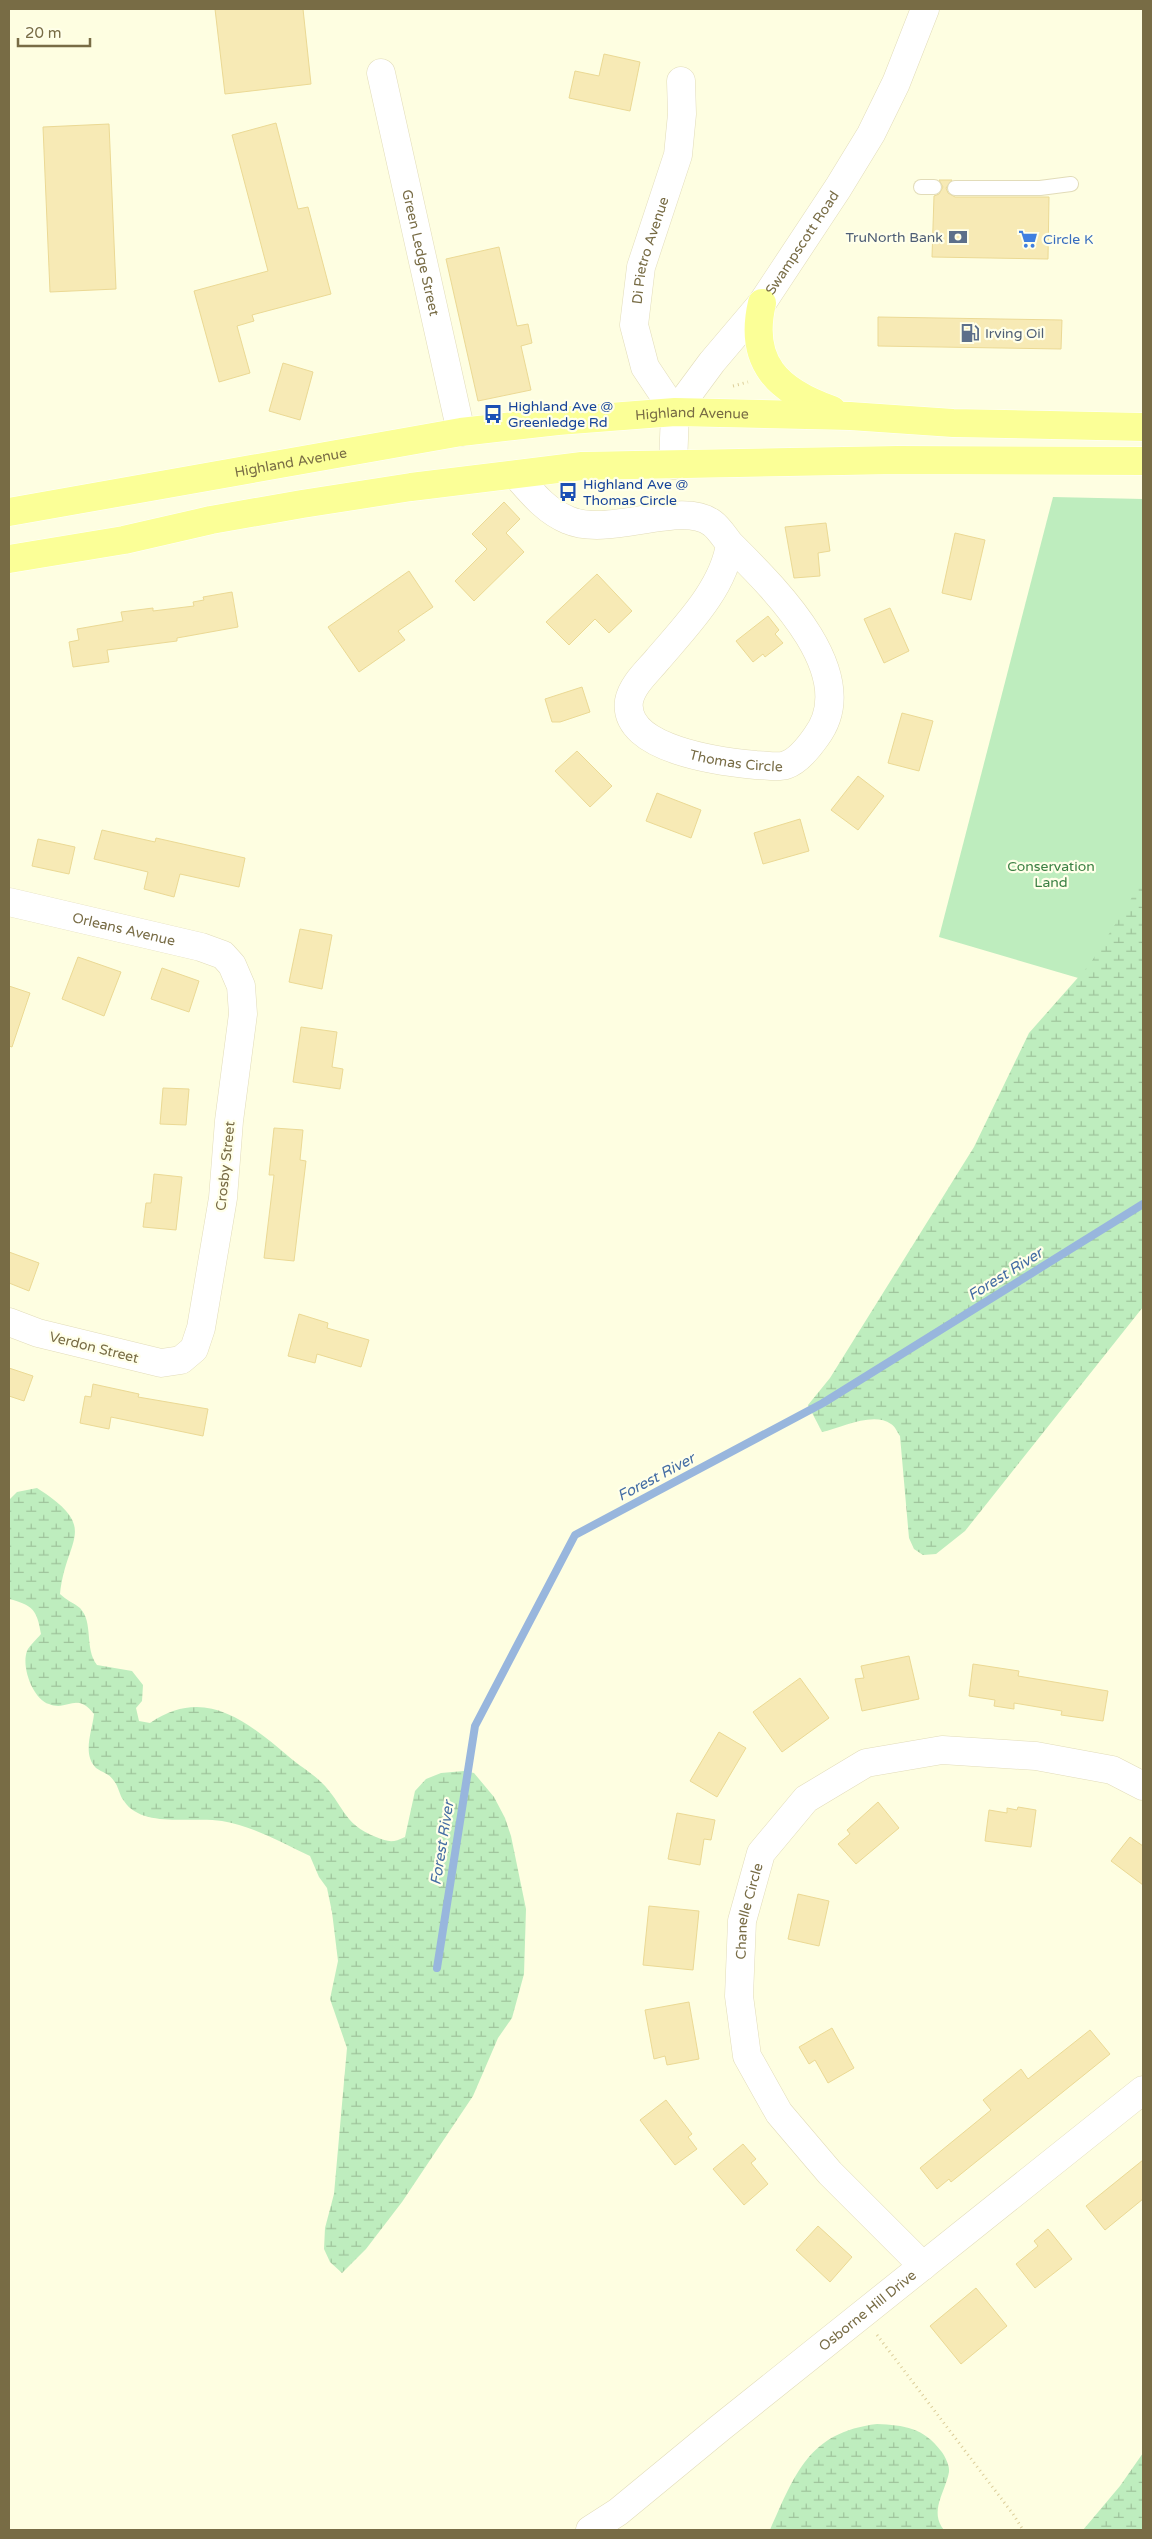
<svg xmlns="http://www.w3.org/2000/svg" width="1152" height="2539" viewBox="0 0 1152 2539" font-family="'Varela Round',sans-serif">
  <defs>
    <pattern id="wetland-marsh" width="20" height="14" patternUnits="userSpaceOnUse" patternTransform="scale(1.25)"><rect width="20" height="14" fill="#beedbe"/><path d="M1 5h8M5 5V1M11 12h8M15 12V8" fill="none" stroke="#9fc49c"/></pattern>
  </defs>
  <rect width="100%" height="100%" fill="#fefee1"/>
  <path fill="#beedbe" d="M 1053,497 L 1143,499 L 1143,997 L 939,937 Z"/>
  <g fill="url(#wetland-marsh)">
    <path d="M 1143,880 L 1143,1307 L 965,1531 L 936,1554 L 923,1555 L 914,1549 L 909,1538 L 900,1436 C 897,1432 895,1426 891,1424 C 873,1411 841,1428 822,1432 L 808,1405 L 830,1378 L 974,1147 L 1029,1033 L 1090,964 Z"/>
    <path d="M 37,1488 C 101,1529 66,1537 60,1594 C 66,1600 74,1603 80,1608 C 94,1623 84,1648 97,1665 L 132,1671 L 143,1685 L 142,1701 L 136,1708 L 139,1721 L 150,1723 C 204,1686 245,1720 288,1756 C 298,1765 311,1772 321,1782 C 344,1804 342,1824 376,1837 C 388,1842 393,1843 405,1837 L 415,1791 L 426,1779 L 441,1773 L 464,1771 L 474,1773 L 494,1797 L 505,1818 L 511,1836 L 526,1909 L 524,1974 L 512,2018 L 498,2038 L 473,2096 L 402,2202 L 366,2249 L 342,2273 L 330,2262 L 324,2249 L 325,2228 L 334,2194 L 347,2048 L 330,1999 L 338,1961 L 332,1912 L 327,1888 L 319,1877 L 310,1856 C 282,1843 253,1826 222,1821 C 194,1816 142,1829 124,1801 C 119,1795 119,1787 114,1781 C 109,1773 103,1773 96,1768 C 82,1754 92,1732 94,1714 C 76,1691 68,1712 49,1704 C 33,1699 21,1667 27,1651 C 29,1646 37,1639 41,1634 C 37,1610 33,1605 9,1599 L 9,1500 L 17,1492 Z"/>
    <path d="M 877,2424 C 904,2425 924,2428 941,2451 C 945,2456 950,2466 949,2472 C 945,2493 929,2511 944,2530 L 770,2530 C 795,2474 809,2432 877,2424 Z"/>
    <path d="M 1143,2453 L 1143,2530 L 1083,2530 L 1120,2486 Z"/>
  </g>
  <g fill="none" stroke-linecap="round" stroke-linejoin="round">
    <path stroke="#98b6dd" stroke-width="8" d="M 437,1968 L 475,1726 L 575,1535 L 823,1403 L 1143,1204"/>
  </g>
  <g fill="#f7eab5" stroke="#ebd994">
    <path d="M 215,9 L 303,9 L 311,84 L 225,94 Z"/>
    <path d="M 604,54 L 640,62 L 630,111 L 569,98 L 575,71 L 599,76 Z"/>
    <path d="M 276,123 L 298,209 L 308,207 L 331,294 L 252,315 L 254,321 L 237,326 L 250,373 L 219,382 L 194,291 L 268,271 L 232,135 Z"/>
    <path d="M 109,124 L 116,289 L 50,292 L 43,127 Z"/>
    <path d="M 939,180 L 952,180 L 946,188 L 948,193 L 955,197 L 1049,197 L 1048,259 L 932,257 L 934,196 L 939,194 L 943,187 Z"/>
    <path d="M 499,247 L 517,326 L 528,324 L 532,343 L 521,346 L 531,390 L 478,401 L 446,259 Z"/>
    <path d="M 878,317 L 1062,320 L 1061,349 L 878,346 Z"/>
    <path d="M 283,363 L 313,372 L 300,420 L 269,411 Z"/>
    <path d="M 504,502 L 520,519 L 506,533 L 524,552 L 474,601 L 455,581 L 487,549 L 472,534 Z"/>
    <path d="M 826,523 L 830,551 L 818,553 L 820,576 L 794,578 L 785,527 Z"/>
    <path d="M 955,533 L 985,540 L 971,600 L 942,593 Z"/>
    <path d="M 409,571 L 433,607 L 398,631 L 405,640 L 359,672 L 328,627 Z"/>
    <path d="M 597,574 L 632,611 L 609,633 L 595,619 L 569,645 L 546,622 Z"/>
    <path d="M 232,592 L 238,627 L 177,638 L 177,641 L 107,650 L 109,662 L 73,667 L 69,642 L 79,640 L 77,629 L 123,621 L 121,612 L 153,608 L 153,611 L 194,606 L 193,602 L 204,600 L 203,597 Z"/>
    <path d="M 890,608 L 909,651 L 884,663 L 864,619 Z"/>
    <path d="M 768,616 L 779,630 L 775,634 L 783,643 L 765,657 L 763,654 L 753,662 L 736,641 Z"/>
    <path d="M 582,687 L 590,712 L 560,722 L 552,722 L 545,699 Z"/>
    <path d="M 902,713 L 933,721 L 919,771 L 888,763 Z"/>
    <path d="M 577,751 L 612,786 L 590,807 L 555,771 Z"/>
    <path d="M 858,776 L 884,796 L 858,830 L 831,810 Z"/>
    <path d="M 657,793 L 701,810 L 691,838 L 646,821 Z"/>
    <path d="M 800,819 L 809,851 L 763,864 L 754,833 Z"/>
    <path d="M 102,830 L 155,842 L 156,838 L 245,858 L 239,887 L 180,874 L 174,897 L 144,889 L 148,872 L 94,859 Z"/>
    <path d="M 38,839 L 75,847 L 69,874 L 32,866 Z"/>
    <path d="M 300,929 L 332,935 L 322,989 L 289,982 Z"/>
    <path d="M 78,957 L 121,972 L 104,1016 L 62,999 Z"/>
    <path d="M 162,968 L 199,981 L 189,1012 L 151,999 Z"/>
    <path d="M 9,986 L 30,993 L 12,1047 L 9,1046 Z"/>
    <path d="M 301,1027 L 337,1032 L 332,1067 L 343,1069 L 340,1089 L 293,1082 Z"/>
    <path d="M 163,1088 L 189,1089 L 186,1125 L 160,1124 Z"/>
    <path d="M 274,1128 L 303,1130 L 300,1160 L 306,1161 L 294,1261 L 264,1258 L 274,1175 L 269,1175 Z"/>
    <path d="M 154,1174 L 182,1177 L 176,1230 L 143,1227 L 146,1203 L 151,1203 Z"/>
    <path d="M 9,1252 L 39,1263 L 29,1291 L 9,1283 Z"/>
    <path d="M 299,1314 L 328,1323 L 327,1328 L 369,1340 L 361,1367 L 317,1354 L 315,1363 L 288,1356 Z"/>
    <path d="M 9,1368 L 33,1376 L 24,1401 L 9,1396 Z"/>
    <path d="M 93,1384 L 139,1394 L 138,1397 L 208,1409 L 203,1436 L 111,1417 L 109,1429 L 80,1423 L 85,1396 L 91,1397 Z"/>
    <path d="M 909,1656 L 919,1699 L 862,1711 L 855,1679 L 864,1678 L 861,1666 Z"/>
    <path d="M 973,1664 L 1019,1671 L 1018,1676 L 1108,1691 L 1103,1721 L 1061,1715 L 1062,1711 L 1014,1703 L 1014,1709 L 994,1706 L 995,1700 L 969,1696 Z"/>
    <path d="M 800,1678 L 829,1718 L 782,1752 L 753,1712 Z"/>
    <path d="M 719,1732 L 746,1748 L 717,1797 L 690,1781 Z"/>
    <path d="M 878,1802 L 899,1828 L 856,1864 L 838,1844 L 850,1834 L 847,1830 Z"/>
    <path d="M 1018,1807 L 1036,1810 L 1031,1847 L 985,1841 L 989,1810 L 1007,1813 L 1007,1808 L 1017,1810 Z"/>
    <path d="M 677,1813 L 715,1820 L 711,1840 L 704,1839 L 700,1865 L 668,1859 Z"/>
    <path d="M 1130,1837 L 1143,1846 L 1143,1885 L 1111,1861 Z"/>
    <path d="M 798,1894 L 829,1901 L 819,1946 L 788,1939 Z"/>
    <path d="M 649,1906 L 699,1911 L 693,1970 L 643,1965 Z"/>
    <path d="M 689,2002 L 699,2059 L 667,2065 L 665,2056 L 654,2059 L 645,2010 Z"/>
    <path d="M 832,2028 L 854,2068 L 828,2083 L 815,2060 L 809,2064 L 799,2047 Z"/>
    <path d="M 1090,2030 L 1110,2054 L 951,2182 L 949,2179 L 937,2189 L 920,2168 L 991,2110 L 983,2100 L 1021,2069 L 1028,2079 Z"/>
    <path d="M 666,2100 L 692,2134 L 688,2137 L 697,2149 L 675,2165 L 640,2120 Z"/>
    <path d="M 743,2144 L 756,2159 L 751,2163 L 768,2184 L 744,2205 L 713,2169 Z"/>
    <path d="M 1143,2160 L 1143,2199 L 1105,2230 L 1086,2206 Z"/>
    <path d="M 818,2226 L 852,2257 L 830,2282 L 796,2250 Z"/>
    <path d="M 1048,2229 L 1072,2259 L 1035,2288 L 1016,2264 L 1038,2246 L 1034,2241 Z"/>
    <path d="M 976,2288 L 1007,2326 L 961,2364 L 930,2326 Z"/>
  </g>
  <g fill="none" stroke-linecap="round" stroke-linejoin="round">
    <g stroke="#e2dcb9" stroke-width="16">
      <g id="service">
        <path d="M 921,187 L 934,187"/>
        <path d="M 955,188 L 1040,188 L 1071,184"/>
      </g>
    </g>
    <g stroke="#e2dcb9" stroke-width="29">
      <g id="minor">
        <path id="s1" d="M 381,73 L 461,432"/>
        <path id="s2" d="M 675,412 L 645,367 L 634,325 L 641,267 L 678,155 L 682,114 L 681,81"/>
        <path id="s3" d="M 516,475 C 531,492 546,511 568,520 C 609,538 681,500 712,523 C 719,528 725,538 730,544 C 724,588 685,627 657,660 C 647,672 632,685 629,701 C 622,750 723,762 756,765 C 765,765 778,768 786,765 C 798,761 809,747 816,737 C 864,674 772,586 730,544"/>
        <path id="s4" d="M 9,902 L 201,947 L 223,955 L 232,965 L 241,986 L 243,1014 L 229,1121 L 223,1198 L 201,1328 L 194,1349 L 181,1360 L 161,1363 L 38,1333 L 9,1322"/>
        <path id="s5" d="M 923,2266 L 830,2173 L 779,2113 L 747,2056 L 739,1996 L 742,1921 L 761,1853 L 806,1799 L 866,1763 L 942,1750 L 1036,1756 L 1112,1770 L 1143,1786"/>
        <path id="s6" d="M 590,2530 L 618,2512 L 720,2428 L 1143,2090"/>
      </g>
    </g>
    <g stroke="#e2dcb9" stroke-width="29">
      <g id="tertiary">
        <path id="s7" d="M 673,465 L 675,412 L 712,362 L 762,303 L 838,188 L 871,134 L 896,83 L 925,9"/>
      </g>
    </g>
    <g stroke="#fff" stroke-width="29">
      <g id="primary">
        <path d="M 762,303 C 748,363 778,391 832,410"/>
        <path id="s8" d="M 9,512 L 461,432 L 558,421 L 675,412 L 850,416 L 953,423 L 1143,427"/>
        <path d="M 9,559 L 124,540 L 211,520 L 302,504 L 411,487 L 582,466 L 897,460 L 1143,461"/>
      </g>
    </g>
    <g stroke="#dcce99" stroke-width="3" stroke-dasharray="1 4" stroke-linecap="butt">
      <path d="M 733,386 L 748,382"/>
      <path d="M 877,2335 L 1013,2514 L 1023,2530"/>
    </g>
    <use href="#service" stroke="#fff" stroke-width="14"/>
    <use href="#minor" stroke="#fff" stroke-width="28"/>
    <use href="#tertiary" stroke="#fff" stroke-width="28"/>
    <use href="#primary" stroke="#fbff97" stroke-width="28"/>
  </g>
  <defs>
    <g id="bank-bare" transform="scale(1.5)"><path d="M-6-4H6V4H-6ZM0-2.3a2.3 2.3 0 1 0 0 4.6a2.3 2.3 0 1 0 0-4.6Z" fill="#5c6f8a" stroke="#ffffe9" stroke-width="2.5" paint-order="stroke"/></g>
    <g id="supermarket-bare" transform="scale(1.5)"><path d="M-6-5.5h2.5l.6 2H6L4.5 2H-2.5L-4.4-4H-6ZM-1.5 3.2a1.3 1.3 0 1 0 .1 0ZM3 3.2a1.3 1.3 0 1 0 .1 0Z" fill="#3f7fe0" stroke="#ffffe9" stroke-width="2.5" paint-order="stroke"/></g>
    <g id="fuel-bare" transform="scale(1.5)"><path d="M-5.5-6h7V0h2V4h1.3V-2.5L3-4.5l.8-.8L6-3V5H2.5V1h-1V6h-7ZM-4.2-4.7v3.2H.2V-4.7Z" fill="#5c6f8a" stroke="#ffffe9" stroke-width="2.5" paint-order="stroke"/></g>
    <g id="bus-bare" transform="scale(1.5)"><path d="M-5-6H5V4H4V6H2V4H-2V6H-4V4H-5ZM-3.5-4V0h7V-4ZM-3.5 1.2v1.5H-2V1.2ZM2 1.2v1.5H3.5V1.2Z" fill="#1a4fb4" stroke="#ffffe9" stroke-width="2.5" paint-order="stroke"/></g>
  </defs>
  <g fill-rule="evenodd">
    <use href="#bank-bare" x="958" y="237"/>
    <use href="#supermarket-bare" x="1028" y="239"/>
    <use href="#fuel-bare" x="970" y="333"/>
    <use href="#bus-bare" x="493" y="414"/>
    <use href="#bus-bare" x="568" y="492"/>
  </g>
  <g text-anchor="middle" stroke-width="4.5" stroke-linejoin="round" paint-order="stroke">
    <g font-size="14" fill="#4e5e75" stroke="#ffffe9" text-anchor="end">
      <text x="943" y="242">TruNorth Bank</text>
      <text x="985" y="338" text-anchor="start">Irving Oil</text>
    </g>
    <g font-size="14" fill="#366cbe" stroke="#ffffe9" text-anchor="start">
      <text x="1043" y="244">Circle K</text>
    </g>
    <g font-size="14" fill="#786c45" stroke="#ffffe9">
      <text dy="5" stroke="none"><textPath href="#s7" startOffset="265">Swampscott Road</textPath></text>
      <text dy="5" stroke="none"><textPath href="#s2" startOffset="174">Di Pietro Avenue</textPath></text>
      <text dy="5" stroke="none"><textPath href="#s1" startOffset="184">Green Ledge Street</textPath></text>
      <text dy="5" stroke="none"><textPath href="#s8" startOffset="691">Highland Avenue</textPath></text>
      <text dy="5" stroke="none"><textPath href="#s8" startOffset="286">Highland Avenue</textPath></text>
      <text dy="5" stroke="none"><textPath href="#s3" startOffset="568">Thomas Circle</textPath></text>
      <text dy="5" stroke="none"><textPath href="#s4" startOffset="118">Orleans Avenue</textPath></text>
      <text transform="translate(225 1166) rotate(-84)" y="5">Crosby Street</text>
      <text transform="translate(94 1347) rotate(14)" y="5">Verdon Street</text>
      <text dy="5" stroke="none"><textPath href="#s5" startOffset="422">Chanelle Circle</textPath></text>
      <text dy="5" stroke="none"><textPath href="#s6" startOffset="354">Osborne Hill Drive</textPath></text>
    </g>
    <g font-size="14" fill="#164399" stroke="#ffffe9" text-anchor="start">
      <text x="508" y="411">Highland Ave @<tspan x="508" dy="16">Greenledge Rd</tspan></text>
      <text x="583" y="489">Highland Ave @<tspan x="583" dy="16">Thomas Circle</tspan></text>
    </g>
    <g font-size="14" fill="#3b8043" stroke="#ffffe9">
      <text x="1051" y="871">Conservation<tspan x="1051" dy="16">Land</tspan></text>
    </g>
    <g font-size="15" font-style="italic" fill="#446da4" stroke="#ffffe9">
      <text transform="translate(1005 1274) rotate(-32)" y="5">Forest River</text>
      <text transform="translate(656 1477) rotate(-28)" y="5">Forest River</text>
      <text transform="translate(442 1843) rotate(-81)" y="5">Forest River</text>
    </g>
  </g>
  <rect width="1152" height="2539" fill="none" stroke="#786c45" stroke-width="20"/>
  <path d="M18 38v8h72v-8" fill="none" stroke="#786c45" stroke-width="2.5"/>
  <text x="25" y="38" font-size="15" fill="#786c45" stroke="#ffffe9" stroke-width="4" paint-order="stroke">20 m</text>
</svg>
